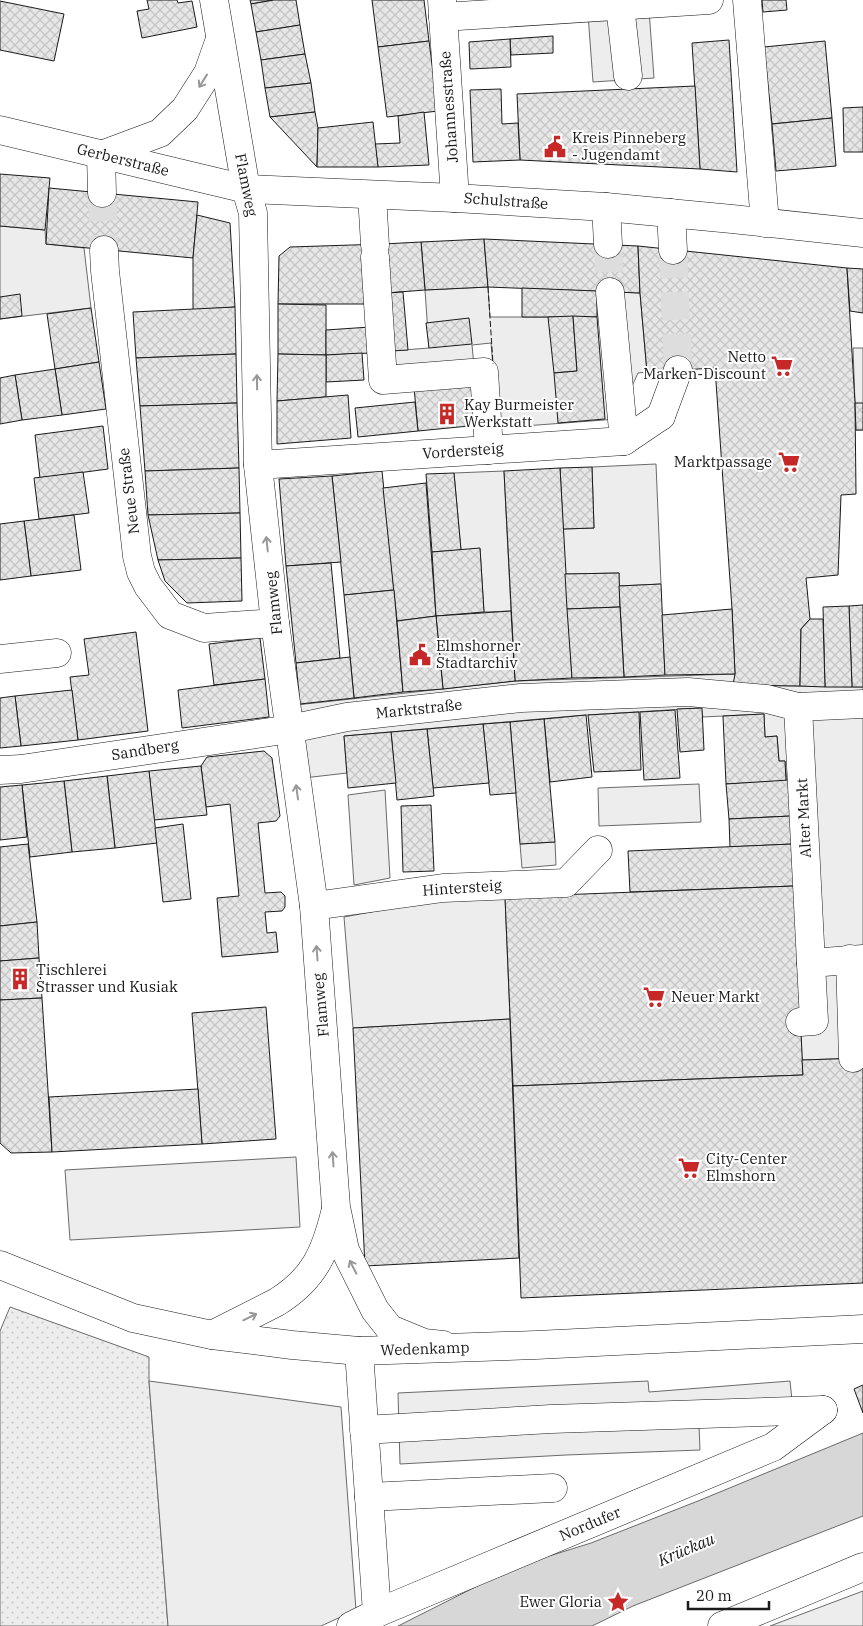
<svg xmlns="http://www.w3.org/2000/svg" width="863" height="1626" viewBox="0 0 863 1626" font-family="'IBM Plex Serif',serif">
  <defs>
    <pattern id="grass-dots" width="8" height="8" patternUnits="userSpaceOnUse" patternTransform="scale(1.25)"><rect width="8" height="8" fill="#ededed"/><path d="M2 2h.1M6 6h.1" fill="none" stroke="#cbcbcb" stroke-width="1.8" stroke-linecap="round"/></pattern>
    <pattern id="building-cross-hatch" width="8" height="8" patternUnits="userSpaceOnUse" patternTransform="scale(1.25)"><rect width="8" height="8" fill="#e6e6e6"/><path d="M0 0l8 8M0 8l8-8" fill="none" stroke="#c5c5c5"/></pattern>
  </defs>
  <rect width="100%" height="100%" fill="#fff"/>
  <path fill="url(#grass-dots)" stroke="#6a6a6a" d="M 10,1307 L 149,1357 L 149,1381 L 168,1626 L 0,1626 L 0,1331 Z"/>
  <g fill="#ededed" stroke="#6a6a6a">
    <path d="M 649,10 L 654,78 L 593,82 L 588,14 Z"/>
    <path d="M 0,226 L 45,230 L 46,244 L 84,248 L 91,308 L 0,319 Z"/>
    <path d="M 488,287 L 490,317 L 597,317 L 597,291 L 640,293 L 647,372 L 638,373 L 617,419 L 498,428 L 491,343 L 472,345 L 474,366 L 393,373 L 391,351 L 429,348 L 425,290 Z"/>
    <path d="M 853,348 L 863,348 L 863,430 L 856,430 Z"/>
    <path d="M 656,464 L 661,584 L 619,586 L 619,573 L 565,574 L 563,529 L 594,528 L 592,467 Z"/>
    <path d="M 504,471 L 511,611 L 484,612 L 480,549 L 461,550 L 454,473 Z"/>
    <path d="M 735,674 L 734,685 L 863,687 L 863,1058 L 802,1060 L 793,844 L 785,761 L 779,761 L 777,736 L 765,737 L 764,714 L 703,717 L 701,708 L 586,715 L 344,736 L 347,773 L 295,779 L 287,706 L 515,681 Z"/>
    <path d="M 699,784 L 701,822 L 599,826 L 598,788 Z"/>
    <path d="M 385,790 L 390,878 L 354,885 L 348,795 Z"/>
    <path d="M 555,842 L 556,865 L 522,868 L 520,844 Z"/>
    <path d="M 505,897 L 510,1019 L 353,1028 L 344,917 L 441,899 Z"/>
    <path d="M 296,1157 L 300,1227 L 70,1240 L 65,1170 Z"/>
    <path d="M 149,1381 L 341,1407 L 356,1610 L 321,1626 L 168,1626 Z"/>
    <path d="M 648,1381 L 649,1392 L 790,1381 L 793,1410 L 699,1426 L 700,1450 L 566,1455 L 400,1464 L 398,1393 Z"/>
    <path d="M 863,1591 L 863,1626 L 770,1626 Z"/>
  </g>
  <path fill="#d7d7d7" stroke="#6a6a6a" d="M 863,1433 L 863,1516 L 633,1606 L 592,1626 L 398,1626 L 517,1566 L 591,1543 L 698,1501 Z"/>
  <g fill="url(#building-cross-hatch)" stroke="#1a1a1a">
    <path d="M 147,0 L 177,0 L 178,3 L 192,1 L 197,27 L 142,38 L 137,11 L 149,9 Z"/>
    <path d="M 250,0 L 274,0 L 251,4 Z"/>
    <path d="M 274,0 L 296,0 L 300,25 L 256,32 L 251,4 Z"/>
    <path d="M 372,0 L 424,0 L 429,41 L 378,47 Z"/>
    <path d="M 762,0 L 786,0 L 787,10 L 763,12 Z"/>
    <path d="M 0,1 L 64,14 L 54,61 L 0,50 Z"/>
    <path d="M 300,25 L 305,54 L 261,60 L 256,32 Z"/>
    <path d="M 553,36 L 553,53 L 511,55 L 510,39 Z"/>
    <path d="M 510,39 L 511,67 L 470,69 L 469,42 Z"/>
    <path d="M 729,40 L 737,172 L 700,169 L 692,43 Z"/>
    <path d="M 429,41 L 438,111 L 387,117 L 378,47 Z"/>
    <path d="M 825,41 L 832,118 L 772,124 L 764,47 Z"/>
    <path d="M 305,54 L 311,83 L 265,88 L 261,60 Z"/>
    <path d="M 311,83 L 315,112 L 270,117 L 265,88 Z"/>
    <path d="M 695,86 L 700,169 L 520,160 L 517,94 Z"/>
    <path d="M 501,89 L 502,124 L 518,123 L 520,160 L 473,162 L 470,90 Z"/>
    <path d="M 863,107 L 863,152 L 844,152 L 843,108 Z"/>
    <path d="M 315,112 L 318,128 L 317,167 L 270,117 Z"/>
    <path d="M 424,112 L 429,165 L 378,167 L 375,144 L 400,143 L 398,116 Z"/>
    <path d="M 832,118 L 836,166 L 776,171 L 772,124 Z"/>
    <path d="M 373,122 L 378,167 L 317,167 L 318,128 Z"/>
    <path d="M 0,174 L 50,178 L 45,230 L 0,226 Z"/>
    <path d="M 49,188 L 198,202 L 193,258 L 46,244 Z"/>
    <path d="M 197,215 L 230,223 L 235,307 L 193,310 L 193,258 Z"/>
    <path d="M 484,239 L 488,287 L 425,290 L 421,242 Z"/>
    <path d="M 484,239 L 638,246 L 640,293 L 488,287 Z"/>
    <path d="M 421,242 L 425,290 L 386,293 L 383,244 Z"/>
    <path d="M 383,244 L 370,304 L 278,304 L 279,256 L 290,247 Z"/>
    <path d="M 638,246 L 847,268 L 855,403 L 856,494 L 841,495 L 838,575 L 806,578 L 810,619 L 801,629 L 800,686 L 733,685 L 735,674 L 732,609 L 715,368 L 647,372 L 640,293 Z"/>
    <path d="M 847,268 L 863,269 L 863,313 L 850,311 Z"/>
    <path d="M 522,288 L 597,291 L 597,317 L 522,317 Z"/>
    <path d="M 403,292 L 408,350 L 391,351 L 386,293 Z"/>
    <path d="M 20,294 L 22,316 L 0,319 L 0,297 Z"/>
    <path d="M 278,304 L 326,305 L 326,355 L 278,354 Z"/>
    <path d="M 235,307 L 236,354 L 136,358 L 133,312 Z"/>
    <path d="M 91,308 L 99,362 L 55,369 L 47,314 Z"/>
    <path d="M 573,316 L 577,371 L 554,373 L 548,317 Z"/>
    <path d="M 573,316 L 597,317 L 605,419 L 558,423 L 554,373 L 577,371 Z"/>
    <path d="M 469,318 L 472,344 L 429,348 L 426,323 Z"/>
    <path d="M 370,327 L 371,353 L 326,355 L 326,330 Z"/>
    <path d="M 362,353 L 364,380 L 326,382 L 326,355 Z"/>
    <path d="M 236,354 L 237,403 L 140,406 L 136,358 Z"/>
    <path d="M 278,354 L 326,355 L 326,397 L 277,401 Z"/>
    <path d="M 99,362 L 106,409 L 62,415 L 55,369 Z"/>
    <path d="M 55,369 L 62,415 L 22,420 L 15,375 Z"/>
    <path d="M 15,375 L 22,420 L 0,424 L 0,378 Z"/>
    <path d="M 474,381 L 479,425 L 418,431 L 414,387 Z"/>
    <path d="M 348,395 L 351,438 L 277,444 L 277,401 Z"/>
    <path d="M 415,402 L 418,431 L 358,437 L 355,408 Z"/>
    <path d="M 237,403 L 239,468 L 145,471 L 140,406 Z"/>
    <path d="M 855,403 L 863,403 L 863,430 L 856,430 Z"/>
    <path d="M 103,426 L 108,469 L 40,478 L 35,435 Z"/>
    <path d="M 592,467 L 594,528 L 563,529 L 560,468 Z"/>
    <path d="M 239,468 L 240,513 L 148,515 L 145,471 Z"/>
    <path d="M 560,468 L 572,678 L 515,681 L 504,471 Z"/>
    <path d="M 382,471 L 394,590 L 344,595 L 332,476 Z"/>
    <path d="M 83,472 L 89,513 L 39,519 L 34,478 Z"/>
    <path d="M 454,473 L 461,550 L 432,552 L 426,474 Z"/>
    <path d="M 332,476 L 341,562 L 286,566 L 279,479 Z"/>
    <path d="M 426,483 L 436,616 L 397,621 L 383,488 Z"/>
    <path d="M 240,513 L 241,558 L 158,560 L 148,515 Z"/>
    <path d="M 74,515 L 81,570 L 31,576 L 24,521 Z"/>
    <path d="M 24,521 L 31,576 L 0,580 L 0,524 Z"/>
    <path d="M 480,548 L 484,612 L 436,616 L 432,552 Z"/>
    <path d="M 241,558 L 242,601 L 187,603 L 165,581 L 158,560 Z"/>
    <path d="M 331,563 L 340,658 L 296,663 L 286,566 Z"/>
    <path d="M 619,573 L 620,607 L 567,609 L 565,574 Z"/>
    <path d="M 661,584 L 665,675 L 624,677 L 619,586 Z"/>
    <path d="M 394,590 L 403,692 L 354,698 L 344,595 Z"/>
    <path d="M 863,605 L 863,687 L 852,687 L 849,606 Z"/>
    <path d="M 849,606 L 852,687 L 825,687 L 823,607 Z"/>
    <path d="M 620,607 L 624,677 L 572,678 L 567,609 Z"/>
    <path d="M 732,609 L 735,674 L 665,675 L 662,615 Z"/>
    <path d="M 511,611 L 515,681 L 443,689 L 436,616 Z"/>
    <path d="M 436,616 L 443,689 L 403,692 L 397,621 Z"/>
    <path d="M 810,619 L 823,619 L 825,687 L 800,686 L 801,629 Z"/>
    <path d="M 136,632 L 148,731 L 78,740 L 70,677 L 89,675 L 84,639 Z"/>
    <path d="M 260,638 L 265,679 L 214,685 L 209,644 Z"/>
    <path d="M 350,657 L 354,698 L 300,704 L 296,663 Z"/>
    <path d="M 265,679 L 269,717 L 182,728 L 178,690 Z"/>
    <path d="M 72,690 L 78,740 L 21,746 L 15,696 Z"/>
    <path d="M 15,696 L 21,746 L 0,748 L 0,698 Z"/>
    <path d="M 702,708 L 704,750 L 680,752 L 677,709 Z"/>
    <path d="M 675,710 L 680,778 L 644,780 L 640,712 Z"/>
    <path d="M 639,712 L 641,770 L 594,772 L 588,715 Z"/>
    <path d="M 764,714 L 765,737 L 777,736 L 779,761 L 785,761 L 786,781 L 726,784 L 723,716 Z"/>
    <path d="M 586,715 L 592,777 L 550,782 L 544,719 Z"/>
    <path d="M 544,719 L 555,842 L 520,844 L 510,722 Z"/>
    <path d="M 510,722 L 516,793 L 490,795 L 483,724 Z"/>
    <path d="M 483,724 L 489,783 L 433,788 L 427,729 Z"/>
    <path d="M 427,729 L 434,796 L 397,800 L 391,732 Z"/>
    <path d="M 391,732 L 396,783 L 348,788 L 344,736 Z"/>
    <path d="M 264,751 L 272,758 L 280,816 L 276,821 L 258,823 L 265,893 L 281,892 L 285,896 L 285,907 L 282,911 L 265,912 L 267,933 L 276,932 L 278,952 L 222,957 L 217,898 L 239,896 L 230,804 L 206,807 L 201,766 L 207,757 Z"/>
    <path d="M 201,766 L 207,815 L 154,820 L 149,771 Z"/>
    <path d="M 149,771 L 157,843 L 115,848 L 107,776 Z"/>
    <path d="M 107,776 L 115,848 L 72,852 L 64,781 Z"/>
    <path d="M 789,780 L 791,816 L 729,819 L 726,784 Z"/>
    <path d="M 64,781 L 72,852 L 30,857 L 22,785 Z"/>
    <path d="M 22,785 L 27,837 L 0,840 L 0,787 Z"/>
    <path d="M 431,805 L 434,871 L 403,872 L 401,806 Z"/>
    <path d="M 791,816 L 793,844 L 730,847 L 729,819 Z"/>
    <path d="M 183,824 L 191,899 L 163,902 L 155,828 Z"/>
    <path d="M 28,844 L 37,922 L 0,926 L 0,847 Z"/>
    <path d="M 793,844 L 794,886 L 630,892 L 628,851 Z"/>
    <path d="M 794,886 L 803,1075 L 513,1086 L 505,897 Z"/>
    <path d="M 37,922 L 39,958 L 0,961 L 0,926 Z"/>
    <path d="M 39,958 L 42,998 L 0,1000 L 0,961 Z"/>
    <path d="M 42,998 L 52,1152 L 11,1153 L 0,1143 L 0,1000 Z"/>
    <path d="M 266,1007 L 276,1139 L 202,1144 L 192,1013 Z"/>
    <path d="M 510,1019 L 519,1258 L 365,1266 L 353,1028 Z"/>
    <path d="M 863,1058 L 863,1283 L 521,1298 L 513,1086 L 803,1075 L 802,1060 Z"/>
    <path d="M 198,1089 L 202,1144 L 52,1152 L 49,1097 Z"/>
    <path d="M 863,1385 L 863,1413 L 854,1389 Z"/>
  </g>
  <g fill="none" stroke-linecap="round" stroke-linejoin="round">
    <g stroke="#ddd" stroke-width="28" stroke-dasharray="28 14" stroke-linecap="butt">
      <path d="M 102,193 L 104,250"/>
      <path d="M 608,244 L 610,292"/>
      <path d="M 673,250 L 678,370"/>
    </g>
    <g stroke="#1a1a1a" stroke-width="29">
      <g id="minor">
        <path d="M 442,0 L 455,198"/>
        <path d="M 747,0 L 765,223"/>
        <path d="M 620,6 L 628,76"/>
        <path d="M 443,17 L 709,0"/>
        <path d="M 101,155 L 102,193"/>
        <path d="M 246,189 L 253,213 L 258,465 L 275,623 L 314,906 L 336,1207 L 345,1250 L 375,1310 L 390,1329 L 424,1343 L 443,1345"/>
        <path d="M 372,195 L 375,245"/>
        <path d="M 606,207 L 608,244"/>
        <path d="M 671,213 L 673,250"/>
        <path d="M 104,250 L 105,271 L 137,556 L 141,572 L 148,586 L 170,615 L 204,628 L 275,623"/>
        <path d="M 375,257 L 383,380 L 484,372 L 489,450"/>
        <path d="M 610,292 L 624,441"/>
        <path d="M 661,416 L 678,370"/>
        <path d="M 258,465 L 624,441 L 661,416"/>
        <path d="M 0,659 L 57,653"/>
        <path d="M 863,704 L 798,707 L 811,963 L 863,959"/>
        <path d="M 0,770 L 21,769 L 290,729 L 347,717 L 521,698 L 688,692 L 767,699 L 798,707"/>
        <path d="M 314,906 L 443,888 L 566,883 L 598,850"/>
        <path d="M 850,959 L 853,1058"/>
        <path d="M 800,1022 L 814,1021 L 811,963"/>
        <path d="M 212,1335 L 277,1302 C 314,1279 325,1253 335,1213"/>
        <path d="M 359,1351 L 377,1613"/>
        <path d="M 364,1430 L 551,1419 L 823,1410"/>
        <path d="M 369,1497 L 553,1488"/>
        <path d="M 351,1626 L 377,1613 L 773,1447 L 823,1410"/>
        <path d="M 722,1626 L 863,1567"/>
      </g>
    </g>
    <g stroke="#1a1a1a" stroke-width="29">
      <g id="major">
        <path d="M 214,0 L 246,189"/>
        <path d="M 0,130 L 246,189 L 455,198 L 606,207 L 732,219 L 863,233"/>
        <path d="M 101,155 L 160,133 L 185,109 L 208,73 L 220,39"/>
        <path d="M 0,1265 L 133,1318 L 212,1335 L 292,1345 L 359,1351 L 536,1345 L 863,1329"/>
      </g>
    </g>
    <use href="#minor" stroke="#fff" stroke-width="28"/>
    <use href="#major" stroke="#fff" stroke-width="28"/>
    <path stroke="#1a1a1a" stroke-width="1" stroke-dasharray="6 2.5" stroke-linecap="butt" d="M 488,287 L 493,364"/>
  </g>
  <defs><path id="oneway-shaft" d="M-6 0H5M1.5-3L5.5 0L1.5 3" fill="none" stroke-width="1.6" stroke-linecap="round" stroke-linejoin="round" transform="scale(1.25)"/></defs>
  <g stroke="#989898">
    <use href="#oneway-shaft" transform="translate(203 81) rotate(122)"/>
    <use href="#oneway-shaft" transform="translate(257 382) rotate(-91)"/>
    <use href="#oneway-shaft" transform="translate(267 544) rotate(-96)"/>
    <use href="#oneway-shaft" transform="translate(297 792) rotate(-98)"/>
    <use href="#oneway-shaft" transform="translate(317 953) rotate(-94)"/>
    <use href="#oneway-shaft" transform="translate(333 1159) rotate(-94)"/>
    <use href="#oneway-shaft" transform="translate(353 1267) rotate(-117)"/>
    <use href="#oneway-shaft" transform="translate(250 1317) rotate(-26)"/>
  </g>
  <defs>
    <g id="civic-bare" transform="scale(1.725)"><path d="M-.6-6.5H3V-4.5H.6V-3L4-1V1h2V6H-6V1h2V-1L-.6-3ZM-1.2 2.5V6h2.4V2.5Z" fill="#c62828" stroke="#fff" stroke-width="2.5" paint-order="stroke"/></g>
    <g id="supermarket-bare" transform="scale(1.725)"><path d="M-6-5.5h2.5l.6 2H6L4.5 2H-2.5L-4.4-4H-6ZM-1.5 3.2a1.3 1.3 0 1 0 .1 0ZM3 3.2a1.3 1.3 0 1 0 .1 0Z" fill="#c62828" stroke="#fff" stroke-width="2.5" paint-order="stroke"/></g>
    <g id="building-bare" transform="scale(1.725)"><path d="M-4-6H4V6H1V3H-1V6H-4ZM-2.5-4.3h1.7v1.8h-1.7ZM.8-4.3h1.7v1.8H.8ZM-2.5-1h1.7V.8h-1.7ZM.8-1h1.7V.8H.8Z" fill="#c62828" stroke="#fff" stroke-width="2.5" paint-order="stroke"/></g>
    <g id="sight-bare" transform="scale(1.725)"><path d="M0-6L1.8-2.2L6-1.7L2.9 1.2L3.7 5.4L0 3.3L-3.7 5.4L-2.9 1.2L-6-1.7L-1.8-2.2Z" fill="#c62828" stroke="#fff" stroke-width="2.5" paint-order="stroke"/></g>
  </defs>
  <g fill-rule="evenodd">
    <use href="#civic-bare" x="555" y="147"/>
    <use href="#supermarket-bare" x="782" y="366"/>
    <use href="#building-bare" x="447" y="414"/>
    <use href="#supermarket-bare" x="789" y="462"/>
    <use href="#civic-bare" x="420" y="655"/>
    <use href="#building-bare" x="20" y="979"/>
    <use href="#supermarket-bare" x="654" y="997"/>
    <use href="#supermarket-bare" x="689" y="1168"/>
    <use href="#sight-bare" x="618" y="1602"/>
  </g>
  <g text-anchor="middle" stroke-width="4" stroke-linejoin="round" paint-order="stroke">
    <g font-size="15" fill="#1a1a1a" stroke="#fff">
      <text transform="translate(449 107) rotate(-94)" y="5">Johannesstraße</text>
      <text transform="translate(123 160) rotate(14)" y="5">Gerberstraße</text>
      <text transform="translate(246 185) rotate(79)" y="5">Flamweg</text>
      <text transform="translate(506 201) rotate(4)" y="5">Schulstraße</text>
      <text transform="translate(463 451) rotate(-4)" y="5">Vordersteig</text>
      <text transform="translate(129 491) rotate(-97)" y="5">Neue Straße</text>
      <text transform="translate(274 603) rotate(-96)" y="5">Flamweg</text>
      <text transform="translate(419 709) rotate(-6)" y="5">Marktstraße</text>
      <text transform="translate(145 750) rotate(-9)" y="5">Sandberg</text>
      <text transform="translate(804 818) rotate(-93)" y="5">Alter Markt</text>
      <text transform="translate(462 888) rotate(-4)" y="5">Hintersteig</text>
      <text transform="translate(321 1005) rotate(-95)" y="5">Flamweg</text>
      <text transform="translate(425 1349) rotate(-2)" y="5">Wedenkamp</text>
      <text transform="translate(590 1524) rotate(-23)" y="5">Nordufer</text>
    </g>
    <g font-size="15" fill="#1a1a1a" stroke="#fff" text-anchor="start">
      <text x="572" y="143">Kreis Pinneberg<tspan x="572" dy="17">- Jugendamt</tspan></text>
      <text x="766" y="362" text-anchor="end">Netto<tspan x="766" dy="17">Marken-Discount</tspan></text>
      <text x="464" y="410">Kay Burmeister<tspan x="464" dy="17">Werkstatt</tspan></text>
      <text x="772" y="467" text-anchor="end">Marktpassage</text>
      <text x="436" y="651">Elmshorner<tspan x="436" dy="17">Stadtarchiv</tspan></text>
      <text x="36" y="975">Tischlerei<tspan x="36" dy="17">Strasser und Kusiak</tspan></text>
      <text x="671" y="1002">Neuer Markt</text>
      <text x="706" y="1164">City-Center<tspan x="706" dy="17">Elmshorn</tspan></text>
      <text x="602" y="1607" text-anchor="end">Ewer Gloria</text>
    </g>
    <g font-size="16" font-style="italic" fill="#1a1a1a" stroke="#fff">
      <text transform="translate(686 1549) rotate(-23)" y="6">Krückau</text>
    </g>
  </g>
  <path d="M688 1601v8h81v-8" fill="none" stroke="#1a1a1a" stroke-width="2.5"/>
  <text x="696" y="1601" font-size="15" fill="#1a1a1a" stroke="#ffffff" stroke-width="4" paint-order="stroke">20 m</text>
</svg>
